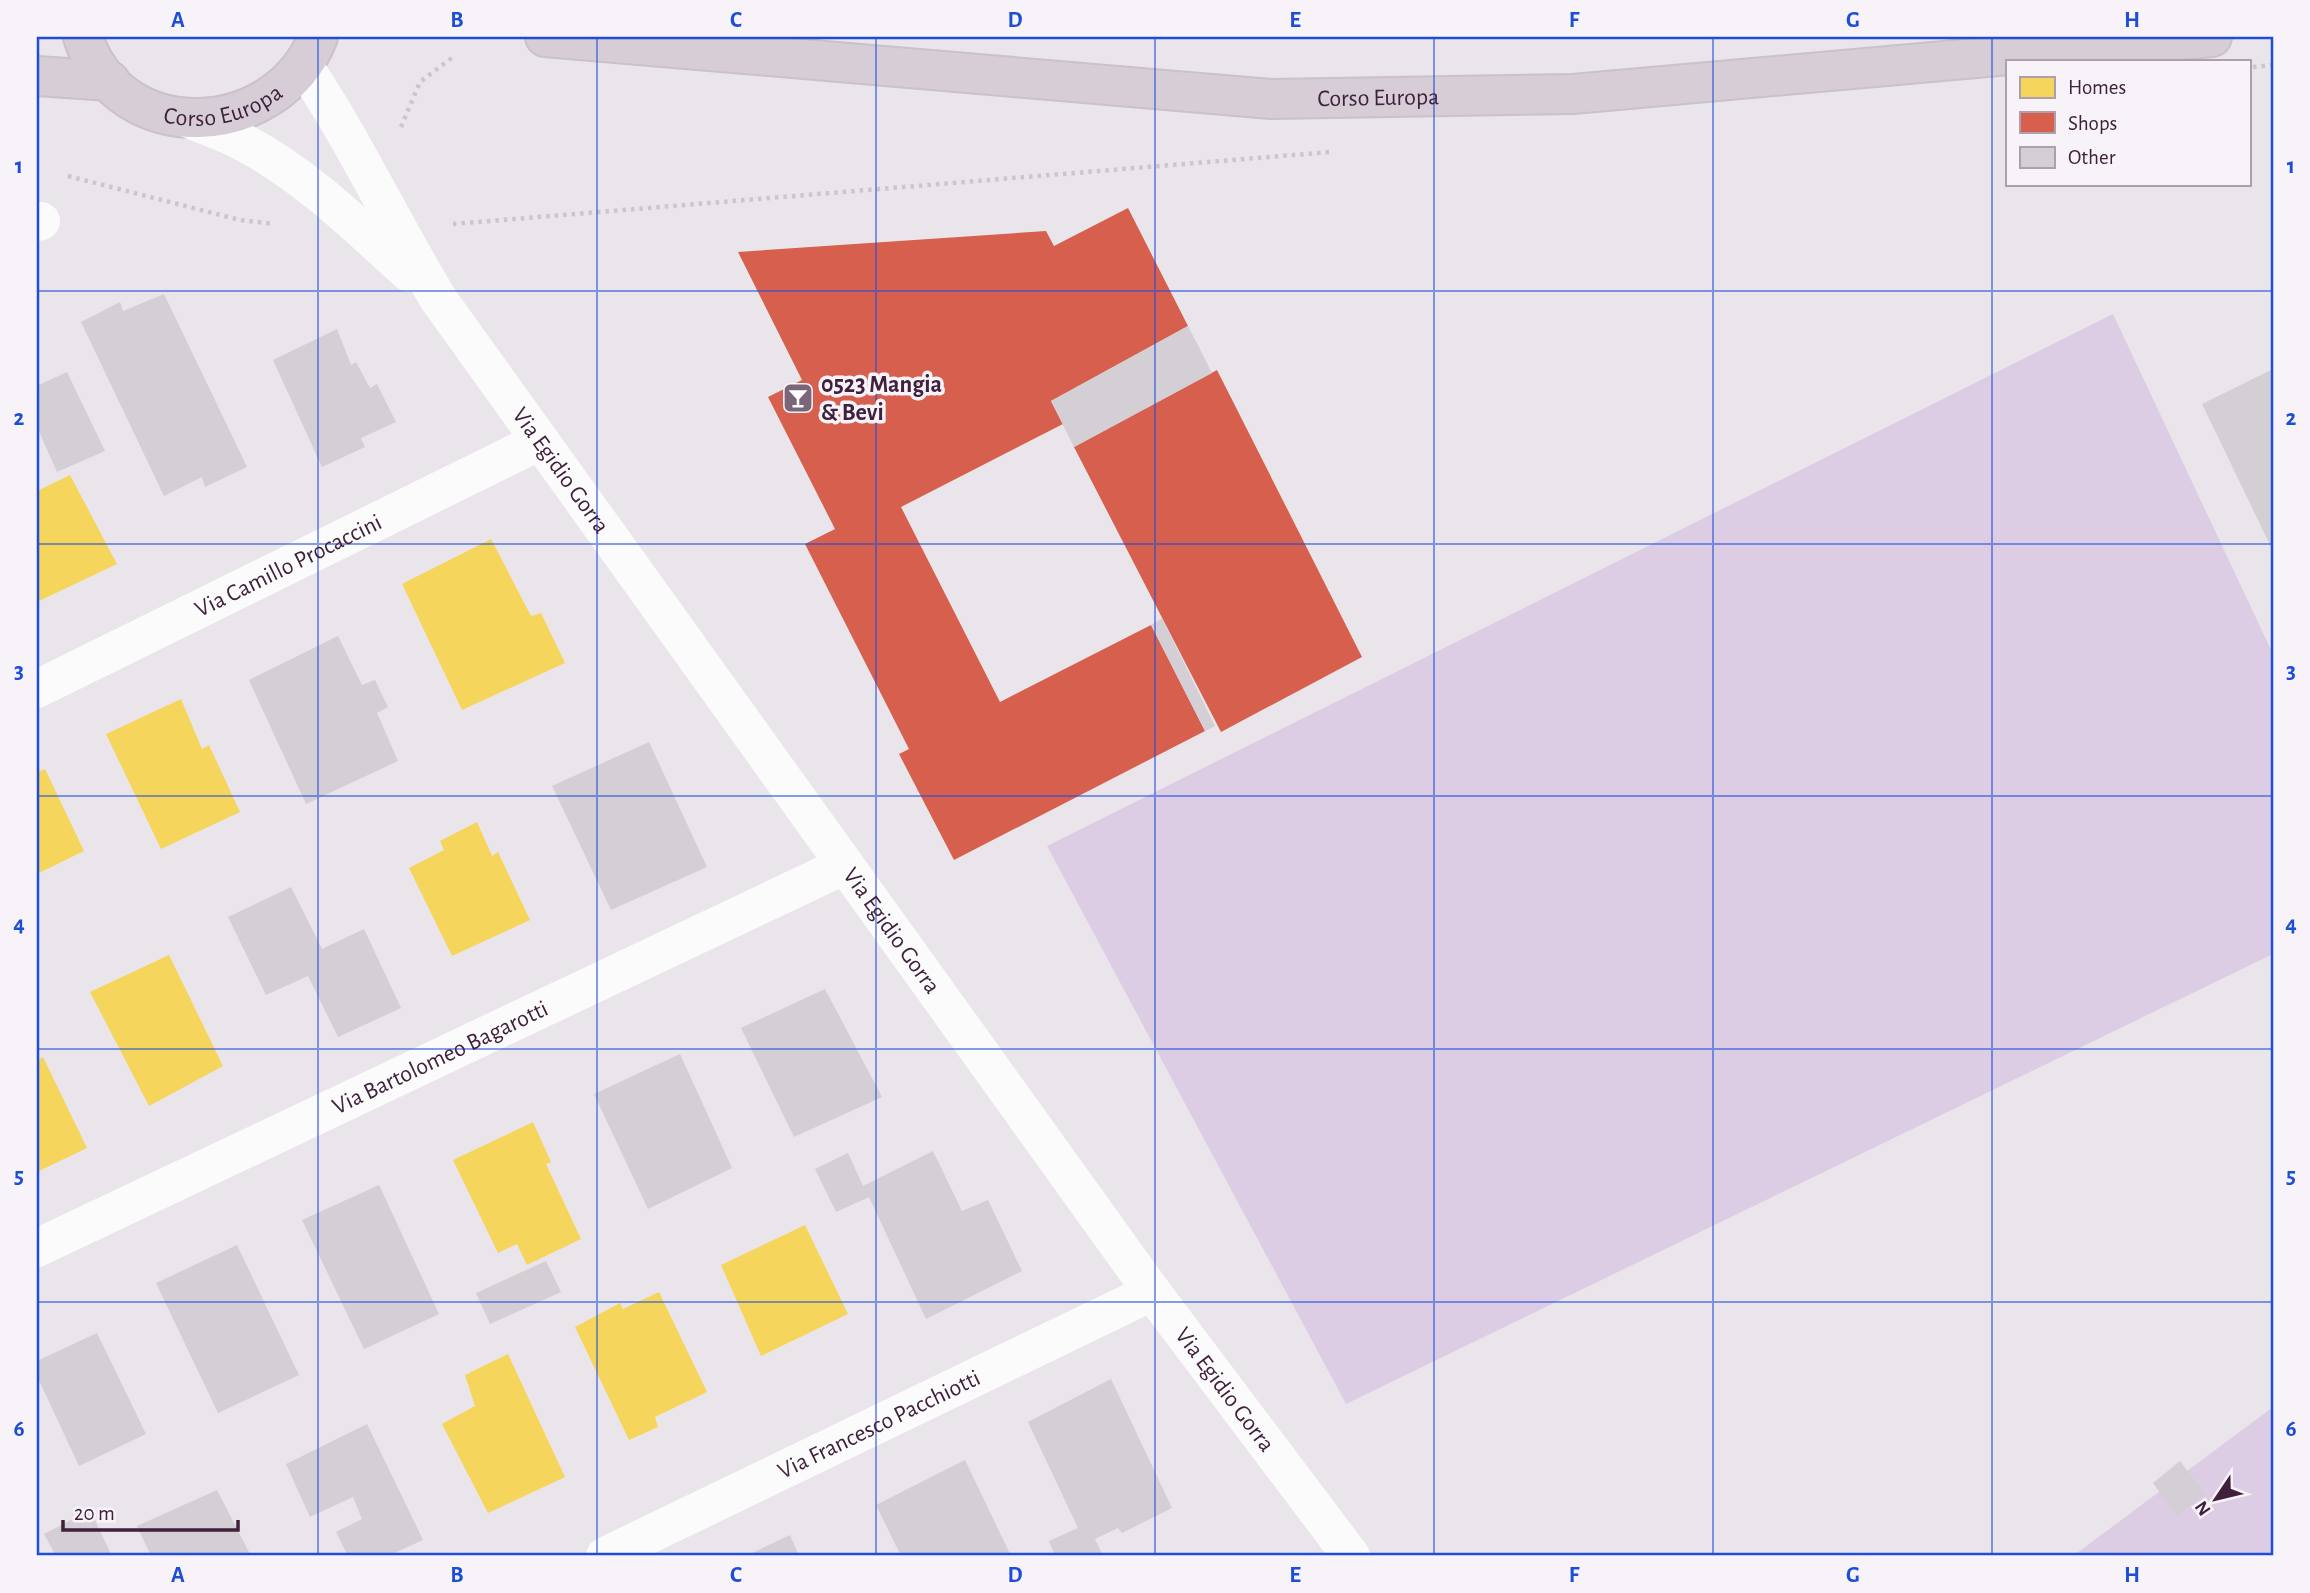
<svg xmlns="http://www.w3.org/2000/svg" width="2310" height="1593" viewBox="0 0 2310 1593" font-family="'Alegreya Sans',sans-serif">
  <rect width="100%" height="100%" fill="#eae5ea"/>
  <g fill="#ddcde4">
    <path d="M 2113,314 L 2273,654 L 2273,954 L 1346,1404 L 1047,846 Z"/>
    <path d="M 2273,1407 L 2273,1556 L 2073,1556 Z"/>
  </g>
  <g fill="#f6d55c">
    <path d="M 70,475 L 117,564 L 37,602 L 37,491 Z"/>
    <path d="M 491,539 L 531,616 L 541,613 L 565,663 L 462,710 L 402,584 Z"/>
    <path d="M 181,699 L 202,749 L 209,745 L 240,812 L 161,849 L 106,734 Z"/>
    <path d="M 45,769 L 84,851 L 37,874 L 37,772 Z"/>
    <path d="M 477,822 L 492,856 L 498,852 L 530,920 L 452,956 L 409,868 L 444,850 L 440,841 Z"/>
    <path d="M 169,955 L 223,1066 L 149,1106 L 90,992 Z"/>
    <path d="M 43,1057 L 87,1148 L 37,1172 L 37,1061 Z"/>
    <path d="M 533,1122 L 551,1162 L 546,1164 L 581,1239 L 527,1265 L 517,1244 L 498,1253 L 453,1160 Z"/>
    <path d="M 805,1225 L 848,1314 L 761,1356 L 721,1265 Z"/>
    <path d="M 659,1292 L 707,1392 L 655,1417 L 658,1427 L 629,1440 L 575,1327 L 620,1303 L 623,1309 Z"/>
    <path d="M 508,1354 L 565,1477 L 488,1513 L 442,1424 L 475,1406 L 465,1375 Z"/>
  </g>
  <g fill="#d6604d">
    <path d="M 1128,208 L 1188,326 L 1051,401 L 1063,424 L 901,507 L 1000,702 L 1151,625 L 1205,731 L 954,860 L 899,754 L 909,749 L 805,544 L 835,529 L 768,397 L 802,380 L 738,252 L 1046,231 L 1054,246 Z"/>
    <path d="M 1217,370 L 1362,657 L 1221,732 L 1074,447 Z"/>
  </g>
  <g fill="#d4ced5">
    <path d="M 164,294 L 247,467 L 205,487 L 202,477 L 164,496 L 81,322 L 120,302 L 123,311 Z"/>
    <path d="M 1188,326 L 1212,373 L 1074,447 L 1051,401 Z"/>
    <path d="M 337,329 L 351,365 L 356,362 L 370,388 L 377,384 L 396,422 L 361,438 L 365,447 L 322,467 L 273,360 Z"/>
    <path d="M 2273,369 L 2273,551 L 2202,404 Z"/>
    <path d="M 67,372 L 105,451 L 57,472 L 37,427 L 37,386 Z"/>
    <path d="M 1162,618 L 1215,726 L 1205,731 L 1151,625 Z"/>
    <path d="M 338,636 L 362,685 L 375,680 L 388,707 L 377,713 L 398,761 L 306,804 L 249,680 Z"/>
    <path d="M 649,742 L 707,867 L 611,910 L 552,786 Z"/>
    <path d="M 291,887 L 322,949 L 364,929 L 401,1008 L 338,1037 L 308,976 L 266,995 L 228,917 Z"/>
    <path d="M 825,989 L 882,1097 L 794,1137 L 741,1028 Z"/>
    <path d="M 680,1054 L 732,1168 L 648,1209 L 594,1094 Z"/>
    <path d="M 933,1151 L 962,1211 L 988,1200 L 1022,1271 L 926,1319 L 869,1197 L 836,1212 L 815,1169 L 848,1153 L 863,1186 Z"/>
    <path d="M 379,1185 L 439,1314 L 364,1349 L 302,1220 Z"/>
    <path d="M 237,1245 L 299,1375 L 218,1413 L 156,1283 Z"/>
    <path d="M 546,1261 L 561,1292 L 490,1324 L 476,1293 Z"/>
    <path d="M 97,1333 L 146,1434 L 79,1466 L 37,1376 L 37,1361 Z"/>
    <path d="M 1111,1379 L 1172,1508 L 1122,1533 L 1118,1528 L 1095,1539 L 1103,1556 L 1055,1556 L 1049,1541 L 1078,1528 L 1028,1422 Z"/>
    <path d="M 367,1424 L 423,1540 L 388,1556 L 348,1556 L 336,1532 L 362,1519 L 353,1497 L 310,1517 L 286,1464 Z"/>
    <path d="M 965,1460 L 1011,1556 L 901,1556 L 876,1505 Z"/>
    <path d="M 2180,1461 L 2205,1494 L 2177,1516 L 2153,1483 Z"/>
    <path d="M 217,1490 L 251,1556 L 151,1556 L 137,1526 Z"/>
    <path d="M 90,1510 L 112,1556 L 56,1556 L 44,1534 Z"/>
    <path d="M 790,1535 L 799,1556 L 746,1556 Z"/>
  </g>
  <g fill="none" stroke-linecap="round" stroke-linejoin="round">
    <g stroke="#cac1c9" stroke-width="42">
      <g id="major">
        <path id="s5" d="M 83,37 C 119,149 277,141 318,37"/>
        <path id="s6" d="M 545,37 L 1271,99 L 1573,94 L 2212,37"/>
        <path d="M 37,76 L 110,81"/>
      </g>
    </g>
    <g stroke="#cdc5cd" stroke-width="4.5" stroke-dasharray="3.5 5" stroke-linecap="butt">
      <path d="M 2253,67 L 2273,65"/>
      <path d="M 401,127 L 420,82 L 453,57"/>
      <path d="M 68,176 L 240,220 L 274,224"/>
      <path d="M 453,224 L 1330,152"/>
    </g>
    <g stroke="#fcfbfc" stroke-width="38">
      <path id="s1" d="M 303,65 C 354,140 392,223 439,300 L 1152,1292 L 1351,1556"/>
      <path d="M 189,119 C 205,126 223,132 239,140 C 304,173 356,225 409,273"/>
      <path d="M 37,222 L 41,221"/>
      <path id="s2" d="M 37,689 L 540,441"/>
      <path id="s3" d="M 37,1248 L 843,866"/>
      <path id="s4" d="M 605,1556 L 1152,1292"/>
    </g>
    <use href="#major" stroke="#d6cdd6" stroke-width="38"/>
  </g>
  <path fill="none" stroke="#1d4ed8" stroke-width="2" stroke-opacity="0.55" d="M 318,37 L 318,1556M 597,37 L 597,1556M 876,37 L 876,1556M 1155,37 L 1155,1556M 1434,37 L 1434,1556M 1713,37 L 1713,1556M 1992,37 L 1992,1556M 37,291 L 2273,291M 37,544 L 2273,544M 37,796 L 2273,796M 37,1049 L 2273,1049M 37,1302 L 2273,1302"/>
  <defs>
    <g id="bar-square" transform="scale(1.575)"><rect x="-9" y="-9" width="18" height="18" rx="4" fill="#7b6679" stroke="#f8f3f9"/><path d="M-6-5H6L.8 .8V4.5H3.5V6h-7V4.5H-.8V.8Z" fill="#fff"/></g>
  </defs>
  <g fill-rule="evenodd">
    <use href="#bar-square" x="798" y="398"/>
  </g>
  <g text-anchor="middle" stroke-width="7" stroke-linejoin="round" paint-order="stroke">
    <g font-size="24" fill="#3f213c" stroke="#f8f3f9">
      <text dy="8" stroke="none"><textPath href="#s5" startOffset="178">Corso Europa</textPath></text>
      <text dy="8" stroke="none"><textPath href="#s6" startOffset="836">Corso Europa</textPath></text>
      <text dy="8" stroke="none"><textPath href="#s1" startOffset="481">Via Egidio Gorra</textPath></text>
      <text dy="8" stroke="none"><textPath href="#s2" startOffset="280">Via Camillo Procaccini</textPath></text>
      <text dy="8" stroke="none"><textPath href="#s1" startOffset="1048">Via Egidio Gorra</textPath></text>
      <text dy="8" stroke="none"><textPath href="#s3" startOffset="446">Via Bartolomeo Bagarotti</textPath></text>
      <text dy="8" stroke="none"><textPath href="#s1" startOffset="1615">Via Egidio Gorra</textPath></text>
      <text dy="8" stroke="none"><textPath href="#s4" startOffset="304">Via Francesco Pacchiotti</textPath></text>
    </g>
    <g font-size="24" font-weight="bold" fill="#3f213c" stroke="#f8f3f9" text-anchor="start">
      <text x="821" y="392">0523 Mangia<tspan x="821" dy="28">&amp; Bevi</tspan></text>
    </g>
  </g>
  <rect width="2310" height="1593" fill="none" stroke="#f8f3f9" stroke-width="77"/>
  <rect x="2006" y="60" width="245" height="126" fill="#f8f3f9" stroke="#ae9fad" stroke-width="2"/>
  <rect x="2020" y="77" width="35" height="21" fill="#f6d55c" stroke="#ae9fad" stroke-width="2"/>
  <text x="2068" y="94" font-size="21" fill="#3f213c">Homes</text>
  <rect x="2020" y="112" width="35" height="21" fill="#d6604d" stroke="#ae9fad" stroke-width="2"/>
  <text x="2068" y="130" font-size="21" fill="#3f213c">Shops</text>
  <rect x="2020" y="147" width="35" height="21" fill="#d4ced5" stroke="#ae9fad" stroke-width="2"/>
  <text x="2068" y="164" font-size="21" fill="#3f213c">Other</text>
  <g transform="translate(2216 1499) rotate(235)" stroke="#f8f3f9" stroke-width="5" paint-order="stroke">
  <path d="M0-5L12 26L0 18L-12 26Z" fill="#3f213c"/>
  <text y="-10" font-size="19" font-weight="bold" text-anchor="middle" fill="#3f213c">N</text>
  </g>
  <path d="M63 1520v10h175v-10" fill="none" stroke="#3f213c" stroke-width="3.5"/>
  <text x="74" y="1520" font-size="21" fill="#3f213c" stroke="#f8f3f9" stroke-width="5" paint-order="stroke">20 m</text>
  <rect x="38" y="38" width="2234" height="1516" fill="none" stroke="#1d4ed8" stroke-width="2.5"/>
  <g font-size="23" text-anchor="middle" font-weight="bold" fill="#1d4ed8">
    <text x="178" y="27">A</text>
    <text x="457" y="27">B</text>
    <text x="736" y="27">C</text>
    <text x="1015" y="27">D</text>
    <text x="1295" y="27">E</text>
    <text x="1574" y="27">F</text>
    <text x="1853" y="27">G</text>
    <text x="2132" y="27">H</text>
    <text x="19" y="173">1</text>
    <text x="2291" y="173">1</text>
    <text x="19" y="425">2</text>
    <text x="2291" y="425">2</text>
    <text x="19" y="678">3</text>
    <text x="2291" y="678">3</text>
    <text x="19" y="931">4</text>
    <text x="2291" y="931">4</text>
    <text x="19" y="1183">5</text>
    <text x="2291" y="1183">5</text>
    <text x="19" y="1436">6</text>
    <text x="2291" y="1436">6</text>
    <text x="178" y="1582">A</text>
    <text x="457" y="1582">B</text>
    <text x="736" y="1582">C</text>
    <text x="1015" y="1582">D</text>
    <text x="1295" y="1582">E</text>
    <text x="1574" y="1582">F</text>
    <text x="1853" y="1582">G</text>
    <text x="2132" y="1582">H</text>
  </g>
</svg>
